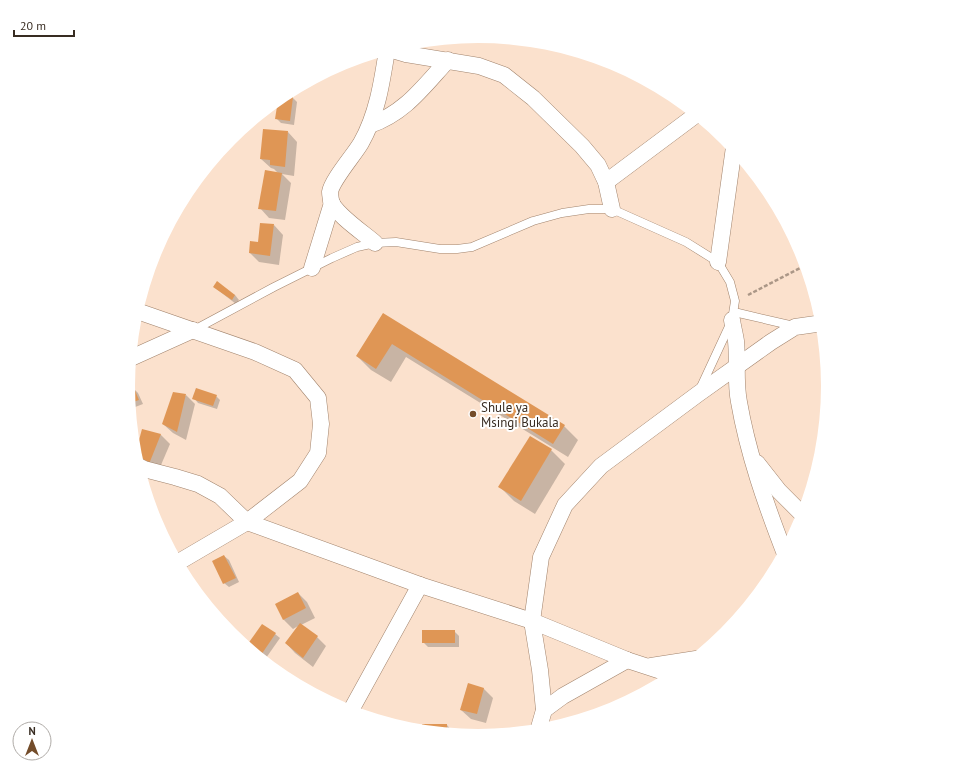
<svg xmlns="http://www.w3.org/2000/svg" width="957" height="773" viewBox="0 0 957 773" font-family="'PT Sans',sans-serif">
  <rect width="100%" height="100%" fill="#fbe1cd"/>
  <g fill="#0003">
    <path d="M 282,97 L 293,98 L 297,102 L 294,125 L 281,123 L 276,118 L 279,99 Z"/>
    <path d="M 288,132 L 297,142 L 294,176 L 282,174 L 291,183 L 285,220 L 269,218 L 260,208 L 279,174 L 274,169 L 271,168 L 261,159 Z"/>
    <path d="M 274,225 L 283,235 L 279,265 L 259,262 L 250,253 Z"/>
    <path d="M 214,287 L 235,295 L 239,300 L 236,304 Z"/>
    <path d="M 383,314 L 564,426 L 578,440 L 568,457 L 406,357 L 391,382 L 371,370 L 357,356 Z"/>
    <path d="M 134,389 L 138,393 L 143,404 L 130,409 L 128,391 Z"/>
    <path d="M 186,395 L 195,404 L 186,440 L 173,433 L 163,424 Z"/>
    <path d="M 216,396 L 220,400 L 217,409 L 198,403 L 194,398 Z"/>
    <path d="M 143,430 L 161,435 L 170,444 L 158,472 L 145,464 L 136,454 Z"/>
    <path d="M 551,450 L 565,464 L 535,514 L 514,501 L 500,487 Z"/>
    <path d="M 224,556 L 229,560 L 239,582 L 229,587 L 224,583 Z"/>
    <path d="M 298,593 L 307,602 L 315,618 L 301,625 L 317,637 L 326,646 L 313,667 L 295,653 L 286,643 L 298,626 L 293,629 L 284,620 L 276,604 Z"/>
    <path d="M 454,631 L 459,636 L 459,647 L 428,647 L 423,642 Z"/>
    <path d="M 275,634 L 280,638 L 266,658 L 248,645 Z"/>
    <path d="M 468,684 L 484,689 L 493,698 L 486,723 L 471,719 L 461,710 Z"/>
    <path d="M 423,725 L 447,725 L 451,730 L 451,734 L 423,731 Z"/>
  </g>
  <g fill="#df9655">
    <path d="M 283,96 L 293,97 L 290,121 L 275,119 L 278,100 Z"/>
    <path d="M 263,129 L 288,131 L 285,167 L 270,165 L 270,160 L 260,159 Z"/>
    <path d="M 265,170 L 282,173 L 276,211 L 258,209 Z"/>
    <path d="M 260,223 L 274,224 L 270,256 L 249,253 L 250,241 L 258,242 Z"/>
    <path d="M 217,281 L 235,295 L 232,300 L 213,287 Z"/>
    <path d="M 383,313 L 565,425 L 553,444 L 392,344 L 376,369 L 356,356 Z"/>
    <path d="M 134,388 L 139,400 L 130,403 L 128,390 Z"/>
    <path d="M 196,388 L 217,395 L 213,406 L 192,399 Z"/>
    <path d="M 173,392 L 186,394 L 177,432 L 162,424 Z"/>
    <path d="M 142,429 L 161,434 L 149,464 L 135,455 Z"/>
    <path d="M 530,436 L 552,449 L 521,501 L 498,487 Z"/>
    <path d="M 224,555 L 236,578 L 223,584 L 212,561 Z"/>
    <path d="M 298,592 L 306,608 L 283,620 L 275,604 Z"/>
    <path d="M 300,623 L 318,636 L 303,658 L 285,643 Z"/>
    <path d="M 262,624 L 276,633 L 261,655 L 247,645 Z"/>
    <rect x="422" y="630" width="33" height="13"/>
    <path d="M 468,683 L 484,688 L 477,714 L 460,710 Z"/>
    <path d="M 422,724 L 447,724 L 447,733 L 422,731 Z"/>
  </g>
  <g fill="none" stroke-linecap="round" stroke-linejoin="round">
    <g stroke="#a1836c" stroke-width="9">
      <g id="service">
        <path d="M 734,312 L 794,326"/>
        <path d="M 194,330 L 274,287 L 332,258 L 357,247 L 375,243 L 396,242 L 440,249 L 457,249 L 472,247 L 533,221 L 562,213 L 589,209 L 612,209 L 686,242 L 718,262 L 730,282 L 735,301 L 732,320 L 700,389"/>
      </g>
    </g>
    <g stroke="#a1836c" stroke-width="17">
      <g id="minor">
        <path d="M 389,49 L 406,54 L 479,66 L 504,75 L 533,98 L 582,146 L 598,165 L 606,182 L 612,209"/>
        <path d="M 370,125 C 405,113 423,87 448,60"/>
        <path d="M 606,182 L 697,114"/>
        <path d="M 375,243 C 365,234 335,214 331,201 C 331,199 330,195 330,192 C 332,180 354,155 361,143 C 377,115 382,82 387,50"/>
        <path d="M 718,262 L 734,147"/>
        <path d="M 312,268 L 332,203"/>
        <path d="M 137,311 L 255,352 L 295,370 L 318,398 L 321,424 L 318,453 L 300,481 L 247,522 L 177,563"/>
        <path d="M 732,320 C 733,327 735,334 736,341 C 738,361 735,382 739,402 C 748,454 766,505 785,554"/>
        <path d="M 131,358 L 193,330"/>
        <path d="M 757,463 L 779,491 L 804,516"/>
        <path d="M 138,466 L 144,469 L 175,477 L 198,484 L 220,496 L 247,522 L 420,585 L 532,621 L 627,660 L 676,676"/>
        <path d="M 651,666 L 696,659"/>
        <path d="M 544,710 L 563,696 L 627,660"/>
        <path d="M 350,712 L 420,585"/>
        <path d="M 538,731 L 544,710 L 540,670 L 532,621 L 541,557 L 565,505 L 601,466 L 698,394 L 771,342 L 795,327 L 823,323"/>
      </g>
    </g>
    <path stroke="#ab9787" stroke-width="2.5" stroke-dasharray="4 2" stroke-linecap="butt" d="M 748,295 L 806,265"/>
    <use href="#service" stroke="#fff" stroke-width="8"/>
    <use href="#minor" stroke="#fff" stroke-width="16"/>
  </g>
  <circle fill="#734c2a" stroke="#fff" stroke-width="1.5" cx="473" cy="414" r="4"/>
  <g text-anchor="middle" stroke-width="4" stroke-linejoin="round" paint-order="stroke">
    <g font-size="13" fill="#382c22" stroke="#fff" text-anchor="start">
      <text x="481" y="412">Shule ya<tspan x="481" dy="15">Msingi Bukala</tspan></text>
    </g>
  </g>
  <path d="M0 0H957V773H0ZM135 386a343 343 0 1 1 686 0a343 343 0 1 1-686 0Z" fill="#fff" fill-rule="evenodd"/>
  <g transform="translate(32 741)"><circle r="19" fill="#ffffff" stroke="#afaba7"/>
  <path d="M0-3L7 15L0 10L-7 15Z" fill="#734c2a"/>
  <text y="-6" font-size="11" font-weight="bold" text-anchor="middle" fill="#382c22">N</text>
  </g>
  <path d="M14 30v6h60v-6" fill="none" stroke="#382c22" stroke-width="2"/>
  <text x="20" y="30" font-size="12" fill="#382c22" stroke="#ffffff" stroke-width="3" paint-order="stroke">20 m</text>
</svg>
